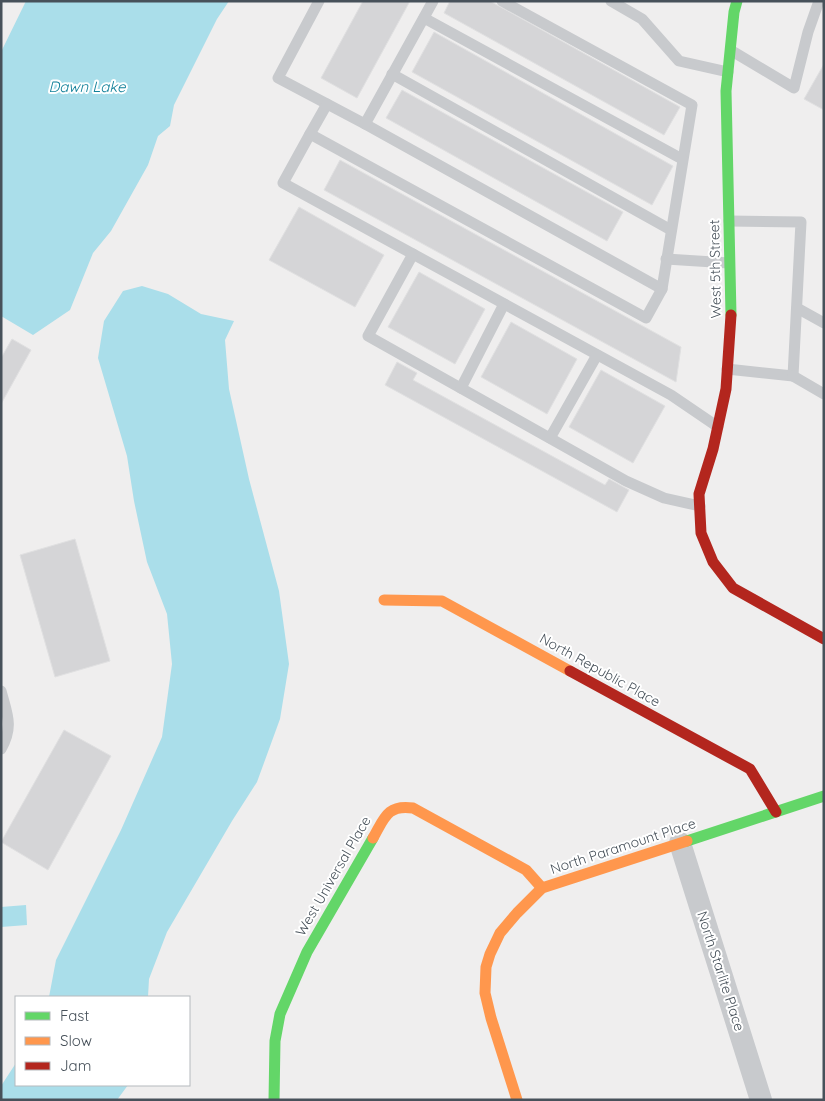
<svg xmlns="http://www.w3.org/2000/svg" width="825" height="1101" viewBox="0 0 825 1101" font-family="Quicksand,sans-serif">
  <rect width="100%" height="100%" fill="#efeeee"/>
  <g fill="#aadeea">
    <path d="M 26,1 L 229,1 L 217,19 L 174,105 L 170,126 L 158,136 L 148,165 L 111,231 L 93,253 L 70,310 L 33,335 L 1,316 L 1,52 Z"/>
    <path d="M 142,286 L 168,294 L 201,314 L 234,321 L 225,340 L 229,389 L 249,479 L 279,591 L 289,664 L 280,719 L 257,782 L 232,821 L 167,932 L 149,979 L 148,997 L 49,997 L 56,960 L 121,830 L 162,737 L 172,664 L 167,614 L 147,562 L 134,501 L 127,456 L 98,358 L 104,321 L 123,291 Z"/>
    <path d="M 26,905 L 27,925 L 1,927 L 1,907 Z"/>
    <path d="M 16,1063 L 16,1085 L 128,1085 L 117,1100 L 1,1100 L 1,1086 Z"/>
  </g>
  <g fill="#d5d5d7" stroke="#e0e0e1">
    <path d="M 363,1 L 410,1 L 357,98 L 321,78 Z"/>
    <path d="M 450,1 L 490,1 L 680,107 L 664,135 L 444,13 Z"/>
    <path d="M 434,32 L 673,166 L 652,205 L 412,72 Z"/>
    <path d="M 824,64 L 824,110 L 804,99 Z"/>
    <path d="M 402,90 L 623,212 L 607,241 L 386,118 Z"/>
    <path d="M 340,160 L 681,347 L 676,382 L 324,190 Z"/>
    <path d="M 299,207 L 384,255 L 355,307 L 269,260 Z"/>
    <path d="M 419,272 L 485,309 L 455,364 L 388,327 Z"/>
    <path d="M 511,322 L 577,359 L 547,414 L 481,377 Z"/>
    <path d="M 12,339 L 31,350 L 1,404 L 1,358 Z"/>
    <path d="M 397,362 L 417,373 L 413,380 L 605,485 L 609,479 L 629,490 L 617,512 L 385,385 Z"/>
    <path d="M 601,370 L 665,406 L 633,463 L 569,427 Z"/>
    <path d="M 75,539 L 110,661 L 55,677 L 20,555 Z"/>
    <path d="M 64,730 L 111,756 L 48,870 L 1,842 Z"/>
  </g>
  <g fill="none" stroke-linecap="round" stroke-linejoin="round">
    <g stroke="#c8cacd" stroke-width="11">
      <path d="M 319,1 L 278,78 L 365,124 L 662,289 L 692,105 L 502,1"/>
      <path d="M 611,1 L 642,19 L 679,61 L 728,72"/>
      <path d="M 424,18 L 682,159"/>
      <path d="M 732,51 L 794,88 L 808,32 L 819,1"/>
      <path d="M 392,74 L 671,230"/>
      <path d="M 327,104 L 310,134 L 646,318 L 662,289"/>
      <path d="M 365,124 L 433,1"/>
      <path d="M 310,134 L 283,183 L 671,395 L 718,427"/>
      <path d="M 413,254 L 368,336 L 626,481 L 664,498 L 700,506"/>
      <path d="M 666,259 L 729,263"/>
      <path d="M 797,308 L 824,323"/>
      <path d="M 727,369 L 793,376 L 801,222 L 729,221"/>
      <path d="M 793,376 L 824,394"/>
      <path d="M 461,388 L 504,304"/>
      <path d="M 550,438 L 597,355"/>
      <path d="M 1,691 C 7,714 14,726 1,749"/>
    </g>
    <path stroke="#c8cacd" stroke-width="22" d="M 680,843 L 761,1100"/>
    <g stroke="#63d668" stroke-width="11">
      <path d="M 731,315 L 726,91 L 734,12 L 737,1"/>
      <path d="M 687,841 L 824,796"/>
      <path d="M 274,1100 L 275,1041 L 280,1014 L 307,952 L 373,838"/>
    </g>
    <g stroke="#ff974d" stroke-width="11">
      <path d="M 384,600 L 442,601 L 570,671"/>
      <path d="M 373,838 C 384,819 387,804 413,808 L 526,870 L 542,888"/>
      <path d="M 517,1100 L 491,1018 L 485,993 L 486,967 L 490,954 L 500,933 L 517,913 L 542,888 L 687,841"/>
    </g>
    <g stroke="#b3261e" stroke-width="11">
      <path d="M 731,315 L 726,389 L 713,449 L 699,494 L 701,533 L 713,562 L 733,588 L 824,639"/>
      <path d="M 570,671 L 750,769 L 776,812"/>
    </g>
  </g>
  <g text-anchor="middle" stroke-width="4" stroke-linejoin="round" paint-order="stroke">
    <g font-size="14" fill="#47515a" stroke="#fff">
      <text transform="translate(715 269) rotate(-91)" y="5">West 5th Street</text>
      <text transform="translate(600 670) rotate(29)" y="5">North Republic Place</text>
      <text transform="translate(623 846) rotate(-18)" y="5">North Paramount Place</text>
      <text transform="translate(333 876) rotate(-60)" y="5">West Universal Place</text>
      <text transform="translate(721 971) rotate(72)" y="5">North Starlite Place</text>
    </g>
    <g font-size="15" font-style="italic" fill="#12819a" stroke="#fff">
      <text x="87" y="92">Dawn Lake</text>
    </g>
  </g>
  <rect width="825" height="1101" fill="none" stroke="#47515a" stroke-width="5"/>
  <rect x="15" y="996" width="175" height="90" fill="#ffffff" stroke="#b5b9bd"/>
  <rect x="25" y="1012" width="25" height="8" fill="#63d668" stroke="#b5b9bd"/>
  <text x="60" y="1021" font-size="15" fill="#47515a">Fast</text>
  <rect x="25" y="1037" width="25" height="8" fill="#ff974d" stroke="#b5b9bd"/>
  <text x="60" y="1046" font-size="15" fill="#47515a">Slow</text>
  <rect x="25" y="1062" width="25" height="8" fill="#b3261e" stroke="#b5b9bd"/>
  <text x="60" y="1071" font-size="15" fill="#47515a">Jam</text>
</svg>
